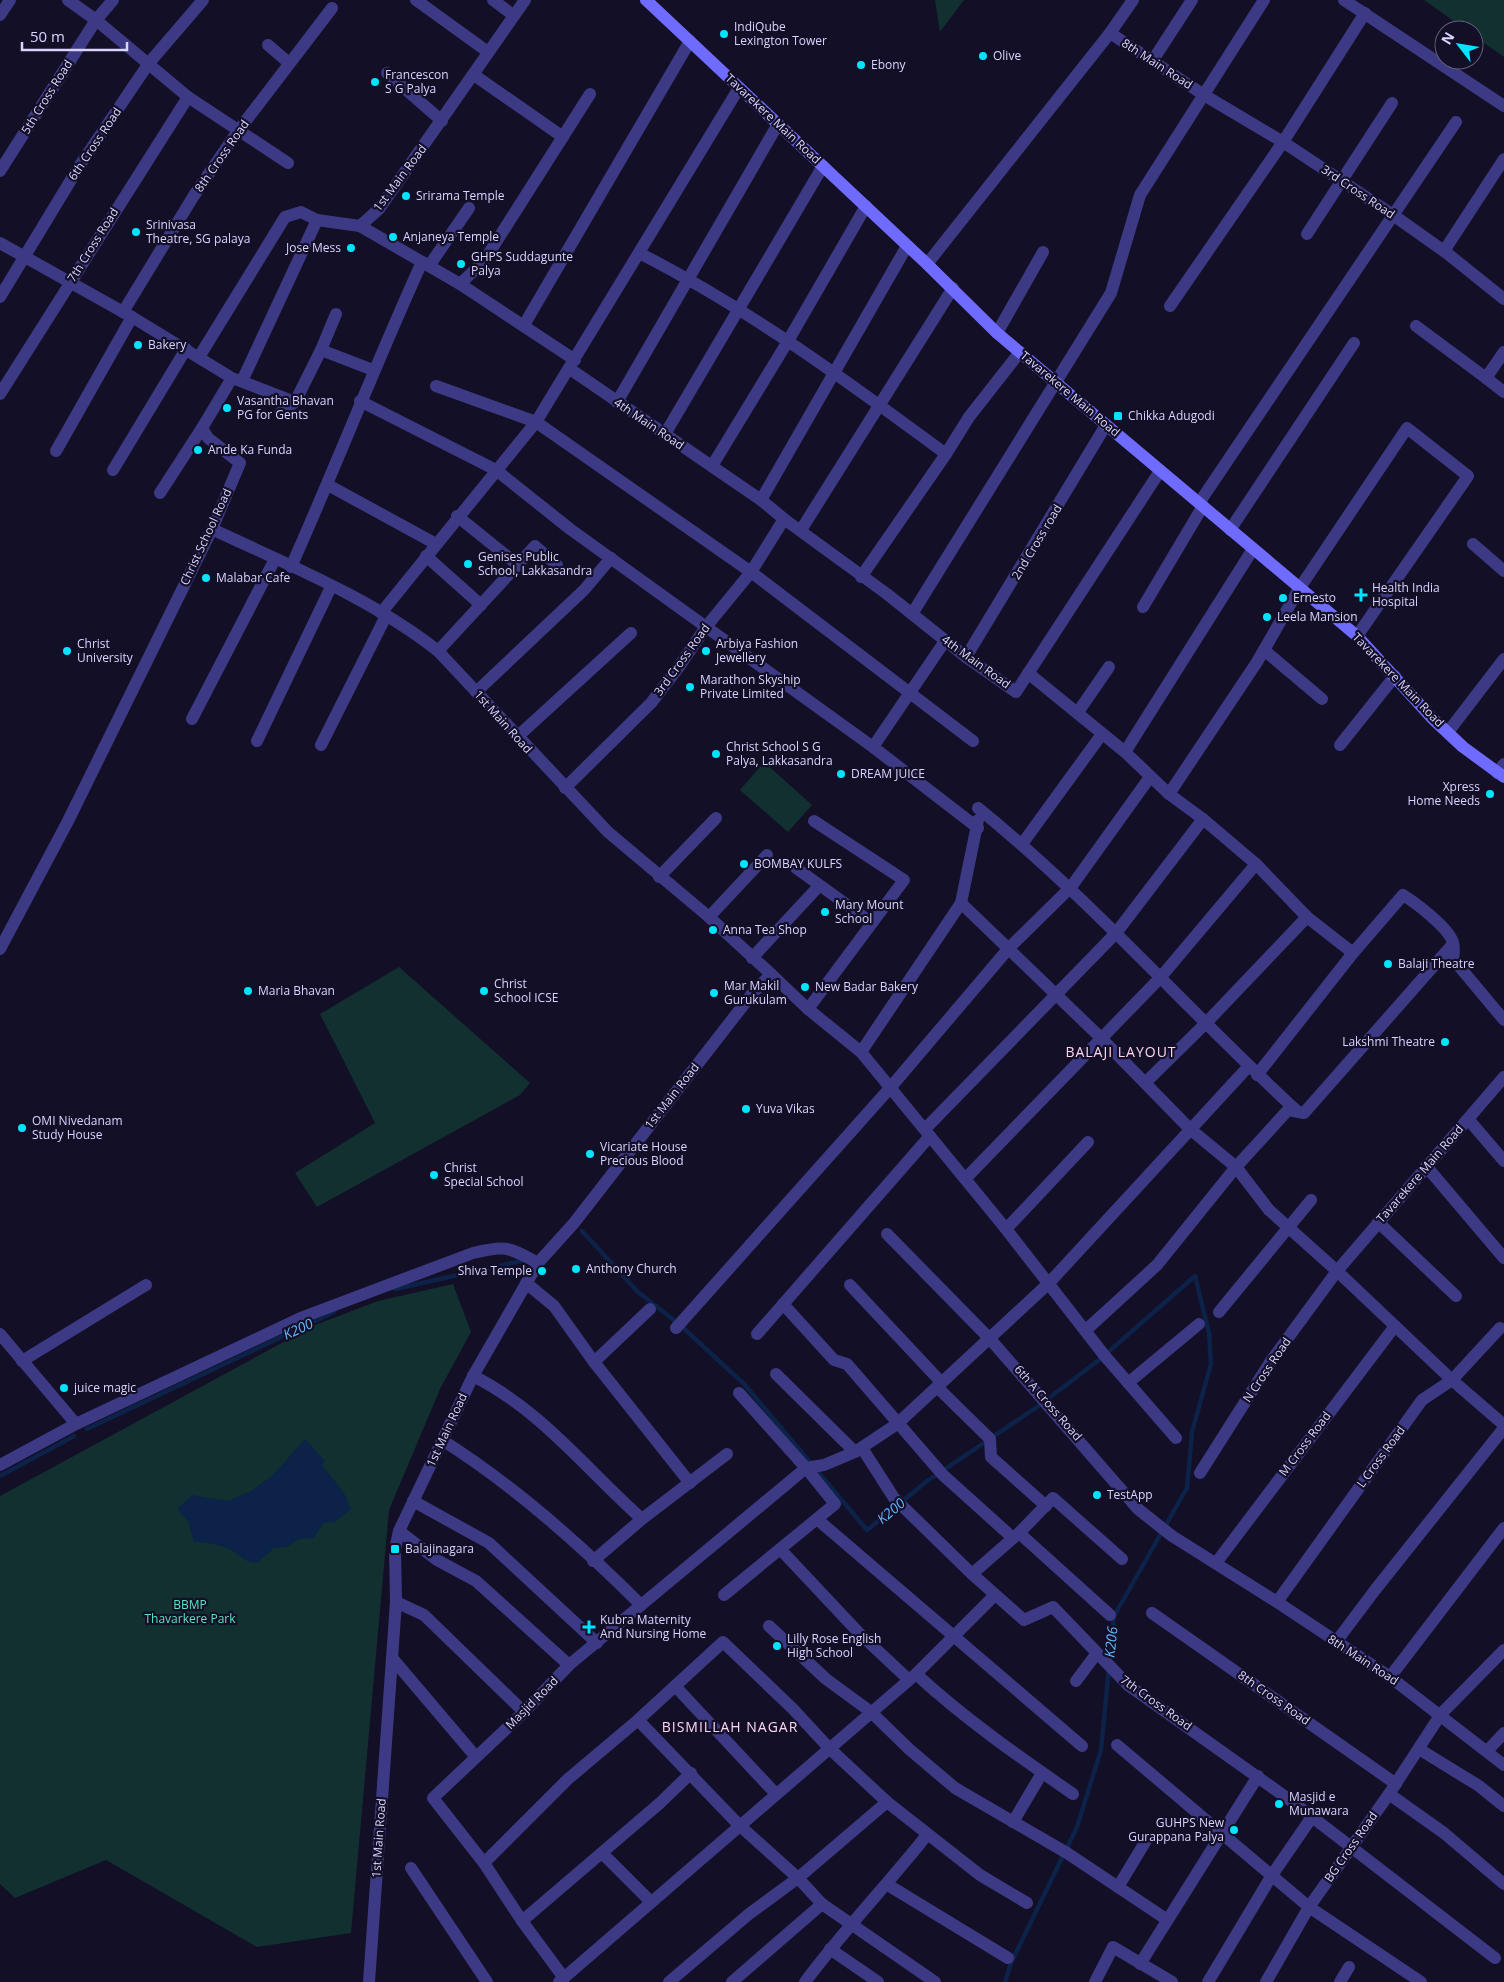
<svg xmlns="http://www.w3.org/2000/svg" width="1504" height="1982" viewBox="0 0 1504 1982" font-family="'Open Sans',sans-serif">
  <rect width="100%" height="100%" fill="#130f26"/>
  <g fill="#12302f">
    <path d="M 935,0 L 964,0 L 940,32 Z"/>
    <path d="M 1424,0 L 1504,0 L 1504,57 L 1474,36 L 1474,30 L 1466,30 Z"/>
    <path d="M 764,762 L 812,805 L 788,832 L 740,790 Z"/>
    <path d="M 399,967 L 530,1083 L 520,1095 L 317,1207 L 295,1173 L 375,1123 L 320,1014 Z"/>
    <path d="M 453,1284 L 471,1332 L 441,1387 L 389,1510 L 351,1933 L 257,1947 L 106,1860 L 15,1898 L 0,1884 L 0,1496 L 315,1325 L 378,1301 Z"/>
  </g>
  <path fill="#0c2248" d="M 305,1439 L 325,1461 L 322,1465 L 344,1493 L 351,1509 L 335,1522 L 323,1523 L 314,1538 L 299,1539 L 287,1547 L 274,1548 L 257,1563 C 245,1563 243,1557 233,1551 C 223,1545 206,1542 194,1542 L 188,1521 L 177,1509 L 192,1495 L 228,1501 L 251,1491 L 272,1476 Z"/>
  <g fill="none" stroke-linecap="round" stroke-linejoin="round">
    <g stroke="#0c2248" stroke-width="4.5">
      <path d="M 582,1231 L 638,1292 L 679,1324 L 744,1384 L 867,1530 L 926,1482 L 1037,1407 L 1099,1360 L 1195,1276 L 1209,1333 L 1211,1364 L 1192,1432 L 1187,1488 L 1114,1616 L 1101,1750 L 1077,1827 L 1011,1963 L 1005,1982"/>
      <path d="M 395,1289 L 521,1261"/>
      <path d="M 87,1429 L 334,1312"/>
      <path d="M 0,1476 L 74,1436"/>
    </g>
    <g stroke="#3d3a85" stroke-width="12">
      <path d="M 68,0 L 96,20 L 188,97 L 288,163"/>
      <path d="M 416,0 L 488,52"/>
      <path d="M 493,0 L 513,15"/>
      <path d="M 1344,0 L 1504,106"/>
      <path d="M 0,15 L 10,0"/>
      <path d="M 1110,33 L 1204,95 L 1283,142 L 1393,215 L 1448,254 L 1504,299"/>
      <path d="M 268,45 L 289,63"/>
      <path d="M 1153,60 L 1192,0"/>
      <path d="M 387,73 L 442,121"/>
      <path d="M 474,75 L 563,137"/>
      <path d="M 0,171 L 96,20 L 113,0"/>
      <path d="M 360,226 L 460,284 L 575,360"/>
      <path d="M 1307,234 L 1392,103"/>
      <path d="M 1444,251 L 1504,159"/>
      <path d="M 639,253 C 749,309 847,381 946,454"/>
      <path d="M 927,264 L 1110,33 L 1133,0"/>
      <path d="M 429,266 L 469,208"/>
      <path d="M 460,284 L 484,261 L 590,94"/>
      <path d="M 0,297 L 80,165 L 149,63 L 203,0"/>
      <path d="M 1170,306 L 1283,142 L 1365,13"/>
      <path d="M 123,312 L 193,197 L 238,131 L 332,8"/>
      <path d="M 524,325 L 690,41"/>
      <path d="M 1416,326 L 1486,378 L 1504,352"/>
      <path d="M 997,333 L 1043,252"/>
      <path d="M 321,350 L 373,370"/>
      <path d="M 570,369 L 761,500 L 784,519 L 887,594 L 966,657 L 1016,692 L 1160,471"/>
      <path d="M 1486,378 L 1504,392"/>
      <path d="M 235,379 L 295,402 L 321,350 L 336,314"/>
      <path d="M 242,381 L 317,220"/>
      <path d="M 436,386 L 536,422 L 751,572 L 973,741"/>
      <path d="M 0,394 L 188,97"/>
      <path d="M 360,401 L 496,470 L 570,529 L 873,747 L 978,828"/>
      <path d="M 617,402 L 778,124"/>
      <path d="M 280,413 L 295,402"/>
      <path d="M 665,434 L 823,166"/>
      <path d="M 56,451 L 132,317"/>
      <path d="M 712,466 L 788,341 L 866,206"/>
      <path d="M 113,470 L 186,349"/>
      <path d="M 328,485 L 436,544"/>
      <path d="M 160,493 L 202,428"/>
      <path d="M 761,500 L 907,246"/>
      <path d="M 1199,503 L 1456,122"/>
      <path d="M 457,516 L 518,565"/>
      <path d="M 801,530 L 953,288"/>
      <path d="M 1230,530 L 1354,343"/>
      <path d="M 1473,544 L 1504,571"/>
      <path d="M 426,556 L 481,605"/>
      <path d="M 291,567 C 336,466 376,363 422,262"/>
      <path d="M 861,577 L 946,454 L 969,417 L 1020,352"/>
      <path d="M 1143,607 L 1203,506"/>
      <path d="M 381,613 L 536,422 L 739,88"/>
      <path d="M 912,614 L 1111,293 L 1140,195 L 1264,0"/>
      <path d="M 1264,650 L 1322,699"/>
      <path d="M 438,651 L 535,546 L 557,565"/>
      <path d="M 966,657 L 1106,425"/>
      <path d="M 1028,673 L 1125,752 L 1169,794 L 1203,819 L 1256,864 L 1307,917 L 1353,953"/>
      <path d="M 476,692 L 584,590 L 611,558"/>
      <path d="M 1078,712 L 1109,667"/>
      <path d="M 192,719 L 275,559"/>
      <path d="M 1448,732 L 1504,659"/>
      <path d="M 517,737 L 631,633"/>
      <path d="M 257,741 L 331,587"/>
      <path d="M 321,745 L 386,616"/>
      <path d="M 1340,745 L 1395,676"/>
      <path d="M 873,747 L 945,641"/>
      <path d="M 1125,752 L 1253,549"/>
      <path d="M 1497,773 L 1504,764"/>
      <path d="M 565,788 L 651,703 L 678,668 L 706,627 L 751,572 L 784,519"/>
      <path d="M 1169,794 L 1257,662 L 1299,589 L 1407,428 L 1468,476 L 1357,636"/>
      <path d="M 978,808 C 1093,901 1189,1012 1297,1111"/>
      <path d="M 814,821 L 904,880 L 872,923"/>
      <path d="M 1022,844 L 1102,734"/>
      <path d="M 796,868 L 872,923 L 808,1009"/>
      <path d="M 659,877 L 716,818"/>
      <path d="M 961,903 L 1100,1037 L 1190,1129 L 1236,1167 L 1269,1210 L 1337,1271 L 1452,1380 L 1504,1425"/>
      <path d="M 709,917 L 767,855"/>
      <path d="M 752,958 L 819,886"/>
      <path d="M 771,974 L 808,1009 L 861,1052 L 1006,1229 L 1104,1355 L 1176,1438"/>
      <path d="M 861,1052 L 961,903 L 978,820"/>
      <path d="M 1257,1075 L 1353,953 L 1403,895 C 1416,903 1446,926 1452,940 C 1455,946 1454,953 1453,959 L 1504,1020"/>
      <path d="M 1146,1082 L 1206,1023 L 1307,917"/>
      <path d="M 1468,1119 L 1504,1161"/>
      <path d="M 925,1129 L 1116,933 L 1203,819"/>
      <path d="M 1426,1166 L 1504,1258"/>
      <path d="M 965,1179 L 1160,978 L 1256,864"/>
      <path d="M 1378,1222 L 1456,1296"/>
      <path d="M 1006,1229 L 1088,1142"/>
      <path d="M 887,1234 L 990,1339 L 1138,1509 L 1172,1536 L 1277,1602 L 1390,1677 L 1504,1765"/>
      <path d="M 526,1283 L 554,1306 L 594,1362 L 690,1483"/>
      <path d="M 850,1285 L 941,1382"/>
      <path d="M 783,1304 L 834,1360 L 847,1364 L 943,1475 L 1013,1538"/>
      <path d="M 1219,1312 L 1311,1200"/>
      <path d="M 676,1328 L 890,1088 L 1009,948 L 1071,887 L 1150,777"/>
      <path d="M 1086,1330 L 1157,1265 L 1236,1167 L 1288,1110 L 1304,1113 L 1453,944"/>
      <path d="M 0,1334 L 76,1424"/>
      <path d="M 757,1334 L 930,1136"/>
      <path d="M 22,1361 L 146,1285"/>
      <path d="M 594,1362 L 650,1309"/>
      <path d="M 776,1374 L 855,1452"/>
      <path d="M 473,1376 C 540,1409 587,1470 642,1519"/>
      <path d="M 1128,1383 L 1199,1324"/>
      <path d="M 937,1387 L 990,1439 L 991,1457 L 1046,1506"/>
      <path d="M 739,1393 L 806,1468 L 824,1465 L 855,1452 L 897,1424 L 1049,1283 L 1248,1067"/>
      <path d="M 442,1440 C 515,1486 581,1545 641,1605"/>
      <path d="M 862,1448 L 894,1498 L 972,1574 L 1019,1533 L 1053,1498 L 1122,1559"/>
      <path d="M 0,1465 L 76,1424 L 303,1317 L 473,1253 C 507,1245 508,1247 538,1263"/>
      <path d="M 1200,1473 L 1271,1361 L 1337,1271 L 1504,1077"/>
      <path d="M 413,1501 L 489,1543 L 597,1643"/>
      <path d="M 818,1520 L 1082,1746"/>
      <path d="M 399,1531 L 437,1560 L 476,1581 L 569,1665"/>
      <path d="M 1019,1533 L 1110,1615"/>
      <path d="M 781,1550 L 859,1633 L 909,1680"/>
      <path d="M 593,1561 L 642,1519 L 727,1454"/>
      <path d="M 1216,1563 L 1395,1326"/>
      <path d="M 972,1574 L 1024,1620 L 1053,1607 L 1128,1685 L 1294,1803 L 1495,1958"/>
      <path d="M 396,1602 L 424,1615 L 524,1712"/>
      <path d="M 1277,1602 L 1422,1400 L 1452,1380 L 1500,1328"/>
      <path d="M 1152,1613 L 1396,1784"/>
      <path d="M 769,1626 L 826,1679 L 871,1712 L 909,1749 L 955,1788 L 1067,1853 L 1166,1919"/>
      <path d="M 1336,1642 L 1375,1590 L 1504,1428"/>
      <path d="M 392,1658 L 476,1757"/>
      <path d="M 916,1674 C 965,1719 1018,1756 1073,1794"/>
      <path d="M 1390,1677 L 1504,1528"/>
      <path d="M 1076,1681 L 1097,1653"/>
      <path d="M 675,1686 L 776,1794"/>
      <path d="M 638,1720 L 739,1825 L 798,1878 L 822,1904 L 935,1982"/>
      <path d="M 1117,1745 L 1309,1907 L 1421,1982"/>
      <path d="M 1419,1749 L 1479,1786 L 1504,1806"/>
      <path d="M 1487,1751 L 1504,1733"/>
      <path d="M 1389,1794 L 1444,1833 L 1504,1884"/>
      <path d="M 1013,1822 L 1042,1773"/>
      <path d="M 603,1854 L 651,1902"/>
      <path d="M 484,1863 L 568,1779 L 638,1720 L 723,1642 L 793,1709 L 829,1748 L 887,1802 L 980,1875 L 1027,1903"/>
      <path d="M 411,1868 L 487,1982"/>
      <path d="M 888,1885 L 1008,1958"/>
      <path d="M 1118,1887 L 1147,1839"/>
      <path d="M 522,1921 L 660,1803 L 691,1773"/>
      <path d="M 830,1949 L 878,1982"/>
      <path d="M 1140,1964 L 1258,1776"/>
      <path d="M 564,1978 L 522,1921 L 484,1863 L 433,1798 L 524,1712 L 569,1665 L 806,1468 L 835,1504 L 724,1595"/>
      <path d="M 559,1982 L 916,1674 L 995,1595"/>
      <path d="M 669,1982 L 749,1914 L 798,1878 L 887,1802"/>
      <path d="M 732,1982 L 822,1904"/>
      <path d="M 805,1982 C 843,1931 887,1885 927,1835"/>
      <path d="M 1095,1982 L 1113,1947 L 1172,1982"/>
      <path d="M 1208,1982 L 1272,1875 L 1312,1817"/>
      <path d="M 1266,1982 L 1309,1907 L 1389,1794 L 1441,1714 L 1504,1650"/>
      <path d="M 1340,1982 L 1349,1967"/>
    </g>
    <g stroke="#3d3a85" stroke-width="12">
      <path d="M 0,243 L 132,317 L 232,378 L 202,428 L 208,438 L 240,463 L 212,529 L 68,821 L 0,949"/>
      <path d="M 199,357 L 285,217 L 301,212 L 317,220 L 360,226 L 379,209 L 525,0"/>
      <path d="M 212,529 C 288,565 371,598 438,651 L 608,832 L 709,917 L 771,974 L 752,994 L 574,1223 L 538,1263 L 473,1376 L 399,1531 L 395,1549 L 396,1602 L 369,1982"/>
    </g>
    <path stroke="#6f6bff" stroke-width="12" d="M 646,0 L 927,264 L 997,333 L 1357,636 L 1432,718 L 1463,747 L 1504,777"/>
  </g>
  <g fill="#00e5ff" stroke="#130f26" stroke-width="2">
    <circle cx="724" cy="34" r="5"/>
    <circle cx="983" cy="56" r="5"/>
    <circle cx="861" cy="65" r="5"/>
    <circle cx="375" cy="82" r="5"/>
    <circle cx="406" cy="196" r="5"/>
    <circle cx="136" cy="232" r="5"/>
    <circle cx="393" cy="237" r="5"/>
    <circle cx="351" cy="248" r="5"/>
    <circle cx="461" cy="264" r="5"/>
    <circle cx="138" cy="345" r="5"/>
    <circle cx="227" cy="408" r="5"/>
    <rect x="1113" y="411" width="10" height="10" rx="2.5"/>
    <circle cx="198" cy="450" r="5"/>
    <circle cx="468" cy="564" r="5"/>
    <circle cx="206" cy="578" r="5"/>
    <path d="M1358.5 587.5h5v5h5v5h-5v5h-5v-5h-5v-5h5z"/>
    <circle cx="1283" cy="598" r="5"/>
    <circle cx="1267" cy="617" r="5"/>
    <circle cx="67" cy="651" r="5"/>
    <circle cx="706" cy="651" r="5"/>
    <circle cx="690" cy="687" r="5"/>
    <circle cx="716" cy="754" r="5"/>
    <circle cx="841" cy="774" r="5"/>
    <circle cx="1490" cy="794" r="5"/>
    <circle cx="744" cy="864" r="5"/>
    <circle cx="825" cy="912" r="5"/>
    <circle cx="713" cy="930" r="5"/>
    <circle cx="1388" cy="964" r="5"/>
    <circle cx="805" cy="987" r="5"/>
    <circle cx="248" cy="991" r="5"/>
    <circle cx="484" cy="991" r="5"/>
    <circle cx="714" cy="993" r="5"/>
    <circle cx="1445" cy="1042" r="5"/>
    <circle cx="746" cy="1109" r="5"/>
    <circle cx="22" cy="1128" r="5"/>
    <circle cx="590" cy="1154" r="5"/>
    <circle cx="434" cy="1175" r="5"/>
    <circle cx="576" cy="1269" r="5"/>
    <circle cx="542" cy="1271" r="5"/>
    <circle cx="64" cy="1388" r="5"/>
    <circle cx="1097" cy="1495" r="5"/>
    <rect x="390" y="1544" width="10" height="10" rx="2.5"/>
    <path d="M586.5 1619.5h5v5h5v5h-5v5h-5v-5h-5v-5h5z"/>
    <circle cx="777" cy="1646" r="5"/>
    <circle cx="1279" cy="1804" r="5"/>
    <circle cx="1234" cy="1830" r="5"/>
  </g>
  <g text-anchor="middle" stroke-width="4.5" stroke-linejoin="round" paint-order="stroke">
    <g font-size="12" fill="#d9d4ff" stroke="#130f26" text-anchor="start">
      <text x="734" y="31">IndiQube<tspan x="734" dy="14">Lexington Tower</tspan></text>
      <text x="993" y="60">Olive</text>
      <text x="871" y="69">Ebony</text>
      <text x="385" y="79">Francescon<tspan x="385" dy="14">S G Palya</tspan></text>
      <text x="416" y="200">Srirama Temple</text>
      <text x="146" y="229">Srinivasa<tspan x="146" dy="14">Theatre, SG palaya</tspan></text>
      <text x="403" y="241">Anjaneya Temple</text>
      <text x="341" y="252" text-anchor="end">Jose Mess</text>
      <text x="471" y="261">GHPS Suddagunte<tspan x="471" dy="14">Palya</tspan></text>
      <text x="148" y="349">Bakery</text>
      <text x="237" y="405">Vasantha Bhavan<tspan x="237" dy="14">PG for Gents</tspan></text>
      <text x="1128" y="420">Chikka Adugodi</text>
      <text x="208" y="454">Ande Ka Funda</text>
      <text x="478" y="561">Genises Public<tspan x="478" dy="14">School, Lakkasandra</tspan></text>
      <text x="216" y="582">Malabar Cafe</text>
      <text x="1372" y="592">Health India<tspan x="1372" dy="14">Hospital</tspan></text>
      <text x="1293" y="602">Ernesto</text>
      <text x="1277" y="621">Leela Mansion</text>
      <text x="77" y="648">Christ<tspan x="77" dy="14">University</tspan></text>
      <text x="716" y="648">Arbiya Fashion<tspan x="716" dy="14">Jewellery</tspan></text>
      <text x="700" y="684">Marathon Skyship<tspan x="700" dy="14">Private Limited</tspan></text>
      <text x="726" y="751">Christ School S G<tspan x="726" dy="14">Palya, Lakkasandra</tspan></text>
      <text x="851" y="778">DREAM JUICE</text>
      <text x="1480" y="791" text-anchor="end">Xpress<tspan x="1480" dy="14">Home Needs</tspan></text>
      <text x="754" y="868">BOMBAY KULFS</text>
      <text x="835" y="909">Mary Mount<tspan x="835" dy="14">School</tspan></text>
      <text x="723" y="934">Anna Tea Shop</text>
      <text x="1398" y="968">Balaji Theatre</text>
      <text x="494" y="988">Christ<tspan x="494" dy="14">School ICSE</tspan></text>
      <text x="724" y="990">Mar Makil<tspan x="724" dy="14">Gurukulam</tspan></text>
      <text x="815" y="991">New Badar Bakery</text>
      <text x="258" y="995">Maria Bhavan</text>
      <text x="1435" y="1046" text-anchor="end">Lakshmi Theatre</text>
      <text x="756" y="1113">Yuva Vikas</text>
      <text x="32" y="1125">OMI Nivedanam<tspan x="32" dy="14">Study House</tspan></text>
      <text x="600" y="1151">Vicariate House<tspan x="600" dy="14">Precious Blood</tspan></text>
      <text x="444" y="1172">Christ<tspan x="444" dy="14">Special School</tspan></text>
      <text x="586" y="1273">Anthony Church</text>
      <text x="532" y="1275" text-anchor="end">Shiva Temple</text>
      <text x="74" y="1392">juice magic</text>
      <text x="1107" y="1499">TestApp</text>
      <text x="405" y="1553">Balajinagara</text>
      <text x="600" y="1624">Kubra Maternity<tspan x="600" dy="14">And Nursing Home</tspan></text>
      <text x="787" y="1643">Lilly Rose English<tspan x="787" dy="14">High School</tspan></text>
      <text x="1289" y="1801">Masjid e<tspan x="1289" dy="14">Munawara</tspan></text>
      <text x="1224" y="1827" text-anchor="end">GUHPS New<tspan x="1224" dy="14">Gurappana Palya</tspan></text>
    </g>
    <g font-size="12" fill="#d9d4ff" stroke="#130f26">
      <text transform="translate(1157 64) rotate(33)" y="4">8th Main Road</text>
      <text transform="translate(47 97) rotate(-58)" y="4">5th Cross Road</text>
      <text transform="translate(773 119) rotate(43)" y="4">Tavarekere Main Road</text>
      <text transform="translate(95 144) rotate(-56)" y="4">6th Cross Road</text>
      <text transform="translate(222 156) rotate(-55)" y="4">8th Cross Road</text>
      <text transform="translate(400 178) rotate(-53)" y="4">1st Main Road</text>
      <text transform="translate(1358 192) rotate(34)" y="4">3rd Cross Road</text>
      <text transform="translate(93 245) rotate(-58)" y="4">7th Cross Road</text>
      <text transform="translate(1070 394) rotate(40)" y="4">Tavarekere Main Road</text>
      <text transform="translate(649 424) rotate(34)" y="4">4th Main Road</text>
      <text transform="translate(206 537) rotate(-65)" y="4">Christ School Road</text>
      <text transform="translate(1037 542) rotate(-59)" y="4">2nd Cross road</text>
      <text transform="translate(682 660) rotate(-54)" y="4">3rd Cross Road</text>
      <text transform="translate(976 662) rotate(36)" y="4">4th Main Road</text>
      <text transform="translate(1398 680) rotate(46)" y="4">Tavarekere Main Road</text>
      <text transform="translate(503 722) rotate(48)" y="4">1st Main Road</text>
      <text transform="translate(672 1096) rotate(-52)" y="4">1st Main Road</text>
      <text transform="translate(1420 1174) rotate(-49)" y="4">Tavarekere Main Road</text>
      <text transform="translate(1267 1370) rotate(-56)" y="4">N Cross Road</text>
      <text transform="translate(1048 1403) rotate(49)" y="4">6th A Cross Road</text>
      <text transform="translate(447 1430) rotate(-65)" y="4">1st Main Road</text>
      <text transform="translate(1305 1444) rotate(-53)" y="4">M Cross Road</text>
      <text transform="translate(1381 1457) rotate(-54)" y="4">L Cross Road</text>
      <text transform="translate(1363 1660) rotate(33)" y="4">8th Main Road</text>
      <text transform="translate(1274 1698) rotate(35)" y="4">8th Cross Road</text>
      <text transform="translate(532 1703) rotate(-45)" y="4">Masjid Road</text>
      <text transform="translate(1156 1703) rotate(36)" y="4">7th Cross Road</text>
      <text transform="translate(379 1838) rotate(-86)" y="4">1st Main Road</text>
      <text transform="translate(1351 1847) rotate(-55)" y="4">BG Cross Road</text>
    </g>
    <g font-size="12" fill="#5fe0c0" stroke="#130f26">
      <text x="190" y="1609">BBMP<tspan x="190" dy="14">Thavarkere Park</tspan></text>
    </g>
    <g font-size="14" letter-spacing="1" fill="#ffd6f0" stroke="#130f26">
      <text x="1121" y="1057">BALAJI LAYOUT</text>
      <text x="730" y="1732">BISMILLAH NAGAR</text>
    </g>
    <g font-size="14" font-style="italic" fill="#62b6ff" stroke="#130f26">
      <text transform="translate(298 1329) rotate(-25)" y="5">K200</text>
      <text transform="translate(891 1511) rotate(-40)" y="5">K200</text>
      <text transform="translate(1111 1642) rotate(-84)" y="5">K206</text>
    </g>
  </g>
  <g transform="translate(1459 45) rotate(301)"><circle r="24" fill="#130f26" stroke="#625e7d"/>
  <path d="M0-4L9 19L0 12L-9 19Z" fill="#00e5ff"/>
  <text y="-8" font-size="14" font-weight="bold" text-anchor="middle" fill="#d9d4ff">N</text>
  </g>
  <path d="M22 42v8h105v-8" fill="none" stroke="#d9d4ff" stroke-width="2.5"/>
  <text x="30" y="42" font-size="15" fill="#d9d4ff" stroke="#130f26" stroke-width="4" paint-order="stroke">50 m</text>
</svg>
